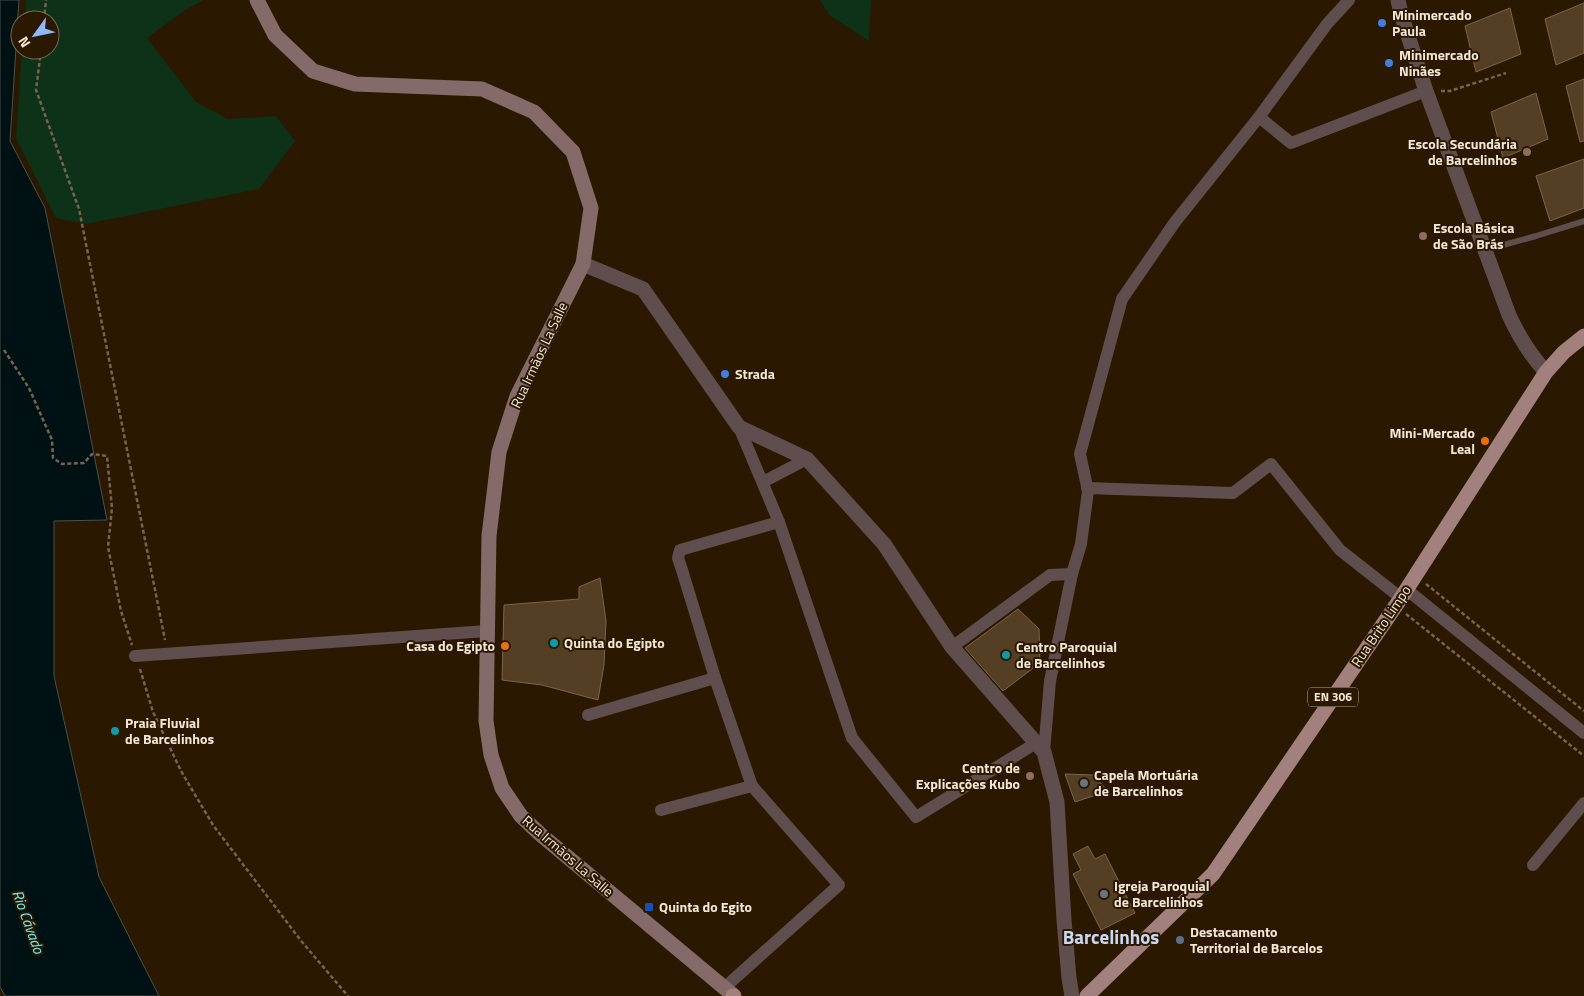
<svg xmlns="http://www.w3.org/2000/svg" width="1584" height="996" viewBox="0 0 1584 996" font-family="'Titillium Web',sans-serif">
  <rect width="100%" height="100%" fill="#2b1800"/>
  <g fill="#0d3218">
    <path d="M 26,0 L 204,0 L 185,10 L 147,38 L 196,102 L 228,119 L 276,116 L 295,141 L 259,189 L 86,224 L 56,218 L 16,138 L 22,50 L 50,50 L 50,20 L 25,20 Z"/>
    <path d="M 820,0 L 871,0 L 869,41 L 829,15 Z"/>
  </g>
  <path fill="#001113" stroke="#49514e" d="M 0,0 L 19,0 L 10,141 L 45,208 L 107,520 L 54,521 L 54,676 L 99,877 L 159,996 L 5,996 L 0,987 Z"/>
  <g fill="#543f25" stroke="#7c654a">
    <path d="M 1584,3 L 1584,53 L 1556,65 L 1545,19 Z"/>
    <path d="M 1510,8 L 1521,54 L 1476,72 L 1465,26 Z"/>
    <path d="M 1584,79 L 1584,141 L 1580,142 L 1566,86 Z"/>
    <path d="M 1536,93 L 1548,139 L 1503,158 L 1491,112 Z"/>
    <path d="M 1584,159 L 1584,208 L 1550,221 L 1536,176 Z"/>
    <path d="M 600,578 L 606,621 L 604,665 L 598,700 L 542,685 L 502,680 L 504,605 L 579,599 L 579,587 Z"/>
    <path d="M 1018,609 L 1039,629 L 1040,663 L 1003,691 L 965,648 Z"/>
    <path d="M 1065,774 L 1093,775 L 1108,791 L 1075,802 Z"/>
    <path d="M 1088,846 L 1095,859 L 1105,854 L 1135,913 L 1101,930 L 1073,874 L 1081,870 L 1073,854 Z"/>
  </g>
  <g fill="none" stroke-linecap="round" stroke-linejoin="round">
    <g stroke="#75644f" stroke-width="2.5" stroke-dasharray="4 2.5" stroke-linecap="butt">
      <path d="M 44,20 L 46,0"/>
      <path d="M 41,50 L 36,90 L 79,209 L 165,640"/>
      <path d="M 1441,91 L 1450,91 L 1506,73"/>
      <path d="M 4,350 L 29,388 L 52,440 L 53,458 L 62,464 L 84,463 L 92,454 L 107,456 L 112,508 L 108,547 L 121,611 L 132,645"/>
      <path d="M 1426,584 L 1584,711"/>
      <path d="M 1406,614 L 1584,756"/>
      <path d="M 140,669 L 153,712 L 181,771 L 213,825 L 302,942 L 348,996"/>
    </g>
    <path stroke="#5f4e4d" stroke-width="6" d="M 1485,250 L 1536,236 L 1584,221"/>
    <g stroke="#5f4e4d" stroke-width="12">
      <path d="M 1259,117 L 1291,143 L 1426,91"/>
      <path d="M 739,427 L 779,522"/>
      <path d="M 763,482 L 807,459"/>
      <path d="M 1087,488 L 1233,493 L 1271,464 L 1340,550 L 1401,598"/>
      <path d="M 1406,589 L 1584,733"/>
      <path d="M 952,647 L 1050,575 L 1072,574"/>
      <path d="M 135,656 L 487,631"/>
      <path d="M 588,715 L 715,678"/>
      <path d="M 1044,752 L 1050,681 L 1072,574 L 1081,544 L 1088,491 L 1080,454 L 1122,299 L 1175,222 L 1259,117 L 1327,24 L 1349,0"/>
      <path d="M 661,810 L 752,786 L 715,678 L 682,570 L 678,558 L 680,550 L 779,522 L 852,738 L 916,817 L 1036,743"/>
      <path d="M 1533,865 L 1584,803"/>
      <path d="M 724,988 L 839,885 L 752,786"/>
    </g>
    <g stroke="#5f4e4d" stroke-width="15">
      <path d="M 1398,0 L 1401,14 L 1426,91 L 1509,315 C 1519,337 1529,354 1546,372"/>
      <path d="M 583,264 L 643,289 L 739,427 L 807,459 L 884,544 L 952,647 L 1044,752 L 1057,802 L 1064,920 L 1069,978 L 1072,996"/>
    </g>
    <path stroke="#846a68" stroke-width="15" d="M 257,0 L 275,35 L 313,71 L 355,84 L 482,89 L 534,112 L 573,152 L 591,208 L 583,264 L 517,396 L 499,452 L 489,536 L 486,721 L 491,755 L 502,788 L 521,816 L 540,834 L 733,995"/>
    <g stroke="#a1807d" stroke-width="15">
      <path d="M 733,996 L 734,996"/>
      <path d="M 1087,996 L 1213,874 L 1401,598 L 1546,372 L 1564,352 L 1584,336"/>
    </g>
  </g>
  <g fill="#3f7fe0" stroke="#2b1800" stroke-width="2">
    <circle cx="1382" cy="23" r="5"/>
    <circle cx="1389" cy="63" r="5"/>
    <circle cx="725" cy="374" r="5"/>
  </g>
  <g fill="#8d6e63" stroke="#2b1800" stroke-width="2">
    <circle cx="1527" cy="152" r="5"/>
    <circle cx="1423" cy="236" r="5"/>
    <circle cx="1030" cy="776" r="5"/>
  </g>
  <g fill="#e8710a" stroke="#2b1800" stroke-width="2">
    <circle cx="1485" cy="441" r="5"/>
    <circle cx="505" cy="646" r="5"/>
  </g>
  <g fill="#0f9aa8" stroke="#2b1800" stroke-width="2">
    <circle cx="554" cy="643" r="5"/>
    <circle cx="1006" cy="655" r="5"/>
    <circle cx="115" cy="731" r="5"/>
  </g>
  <g fill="#6b7280" stroke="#2b1800" stroke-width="2">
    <circle cx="1084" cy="783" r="5"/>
    <circle cx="1104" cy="894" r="5"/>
  </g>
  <rect fill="#1a4fb4" stroke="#2b1800" stroke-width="2" x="644" y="902" width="10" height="10" rx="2.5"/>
  <circle fill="#5c6f8a" stroke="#2b1800" stroke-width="2" cx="1180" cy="940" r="5"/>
  <g text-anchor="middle" stroke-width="4" stroke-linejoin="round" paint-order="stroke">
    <rect fill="#2b1800" stroke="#b8a997" stroke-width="1" x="1308" y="687.5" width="50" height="19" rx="4"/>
    <g font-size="12" font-weight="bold" fill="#f4e7d8">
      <text x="1333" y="701">EN 306</text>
    </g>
    <g font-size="14" font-weight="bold" fill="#f4e7d8" stroke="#2b1800" text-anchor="start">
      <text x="1392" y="20">Minimercado<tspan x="1392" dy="16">Paula</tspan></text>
      <text x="1399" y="60">Minimercado<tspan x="1399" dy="16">Ninães</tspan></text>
      <text x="1517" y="149" text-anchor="end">Escola Secundária<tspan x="1517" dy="16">de Barcelinhos</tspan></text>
      <text x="1433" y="233">Escola Básica<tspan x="1433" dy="16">de São Brás</tspan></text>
      <text x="735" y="379">Strada</text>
      <text x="1475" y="438" text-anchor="end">Mini-Mercado<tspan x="1475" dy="16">Leal</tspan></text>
      <text x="564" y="648">Quinta do Egipto</text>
      <text x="495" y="651" text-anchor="end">Casa do Egipto</text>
      <text x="1016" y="652">Centro Paroquial<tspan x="1016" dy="16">de Barcelinhos</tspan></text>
      <text x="125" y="728">Praia Fluvial<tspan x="125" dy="16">de Barcelinhos</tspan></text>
      <text x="1020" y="773" text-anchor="end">Centro de<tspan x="1020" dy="16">Explicações Kubo</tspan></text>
      <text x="1094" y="780">Capela Mortuária<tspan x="1094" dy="16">de Barcelinhos</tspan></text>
      <text x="1114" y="891">Igreja Paroquial<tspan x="1114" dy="16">de Barcelinhos</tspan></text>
      <text x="659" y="912">Quinta do Egito</text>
      <text x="1190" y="937">Destacamento<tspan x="1190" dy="16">Territorial de Barcelos</tspan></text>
    </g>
    <g font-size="14" fill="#f4e7d8" stroke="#2b1800">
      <text transform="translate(539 355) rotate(-65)" y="5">Rua Irmãos La Salle</text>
      <text transform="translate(1381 626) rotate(-56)" y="5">Rua Brito Limpo</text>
      <text transform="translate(568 856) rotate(41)" y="5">Rua Irmãos La Salle</text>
    </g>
    <g font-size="15" font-style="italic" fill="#6eeff9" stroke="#2b1800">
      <text transform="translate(28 922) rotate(70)" y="5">Rio Cávado</text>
    </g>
    <g font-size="19" font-weight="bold" fill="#c9d9f3" stroke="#2b1800">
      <text x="1111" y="944">Barcelinhos</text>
    </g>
  </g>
  <g transform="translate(35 35) rotate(237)"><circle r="24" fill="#2b1800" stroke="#7b6b56"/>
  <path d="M0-4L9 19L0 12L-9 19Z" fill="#8eb8fd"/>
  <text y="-8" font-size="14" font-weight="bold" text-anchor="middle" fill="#f4e7d8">N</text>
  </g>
</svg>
